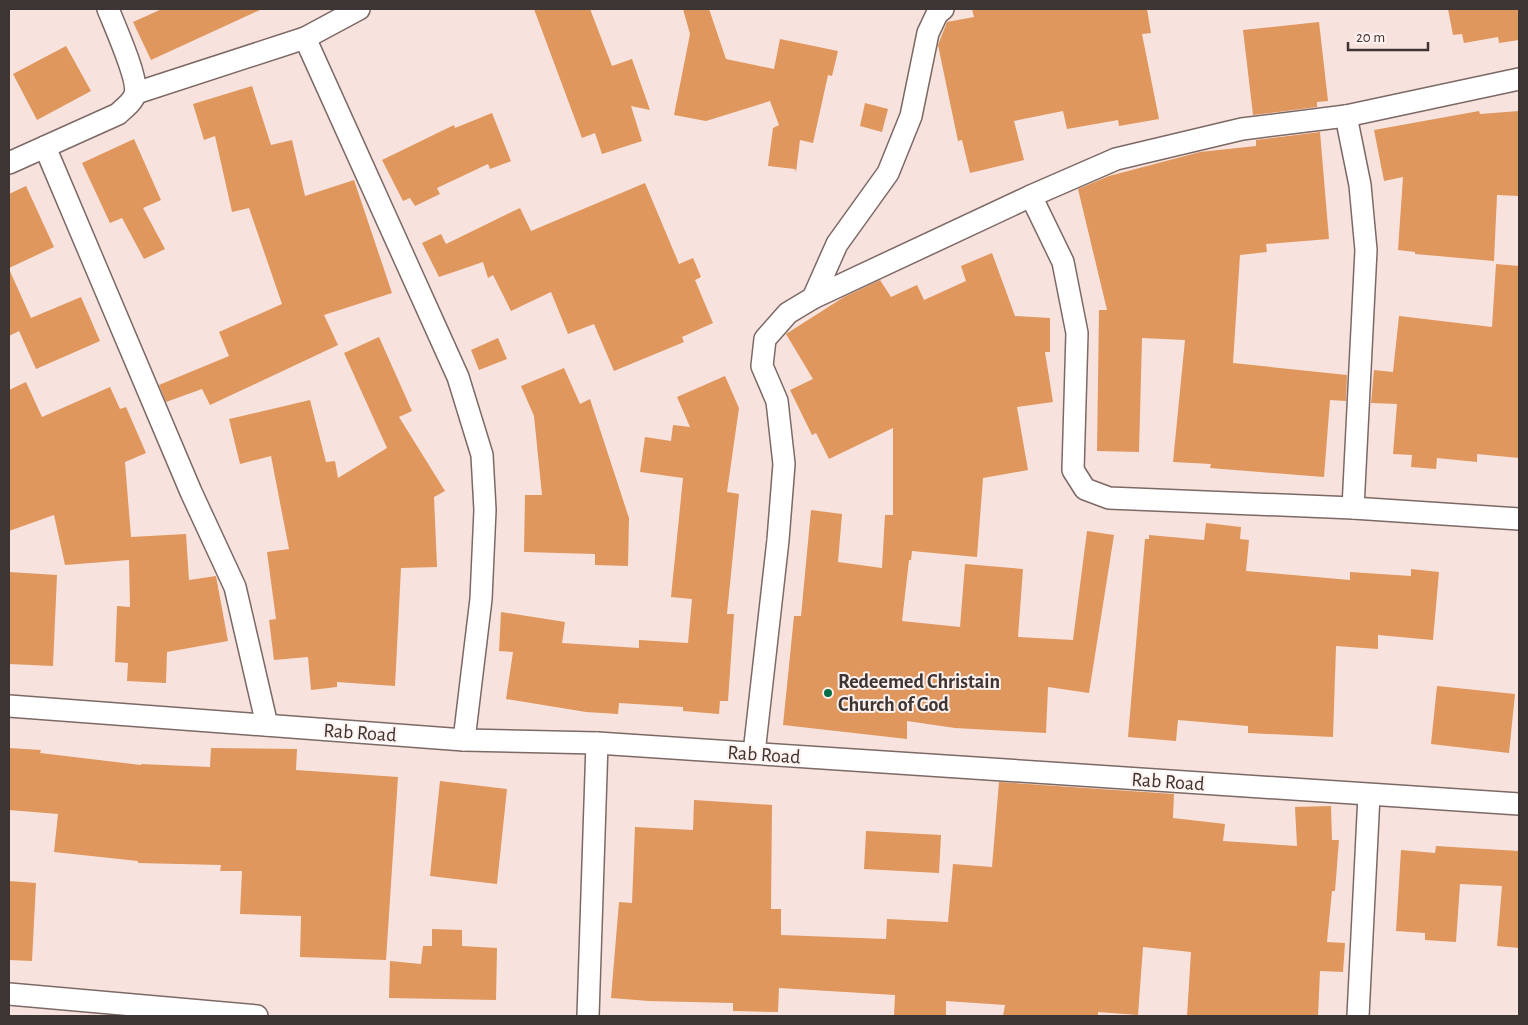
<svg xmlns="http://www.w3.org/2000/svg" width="1528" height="1025" viewBox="0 0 1528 1025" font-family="'Alegreya Sans',sans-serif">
  <rect width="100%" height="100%" fill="#f8e2dd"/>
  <g fill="#df975d">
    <path d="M 162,9 L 262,9 L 151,60 L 133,22 Z"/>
    <path d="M 534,9 L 590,9 L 612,66 L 632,59 L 650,110 L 631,106 L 642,141 L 602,154 L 595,133 L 582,138 Z"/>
    <path d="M 683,9 L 709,9 L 726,59 L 774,69 L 780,39 L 838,51 L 832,76 L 828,75 L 813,143 L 800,140 L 796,172 L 795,169 L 768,166 L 773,128 L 779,125 L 770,101 L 706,121 L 674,115 L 690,34 Z"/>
    <path d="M 972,9 L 1147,9 L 1151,33 L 1142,34 L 1159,119 L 1119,126 L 1118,120 L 1067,129 L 1063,111 L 1014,121 L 1024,160 L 970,173 L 962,140 L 958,141 L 938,45 L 947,22 L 974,17 Z"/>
    <path d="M 1448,9 L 1519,9 L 1519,40 L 1499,43 L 1498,37 L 1464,43 L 1462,34 L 1453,35 Z"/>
    <path d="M 1319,22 L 1328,101 L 1317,102 L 1317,107 L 1253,115 L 1243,30 Z"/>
    <path d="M 66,46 L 91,91 L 37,120 L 13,74 Z"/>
    <path d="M 252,86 L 271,145 L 292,140 L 305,196 L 354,180 L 392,293 L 324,315 L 338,345 L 210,405 L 202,389 L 166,402 L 159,385 L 229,356 L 219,332 L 282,304 L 249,208 L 232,212 L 215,136 L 204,140 L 193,104 Z"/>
    <path d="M 865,103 L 888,109 L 882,132 L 860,126 Z"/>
    <path d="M 1479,111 L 1480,114 L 1519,111 L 1519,196 L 1497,195 L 1494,261 L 1415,254 L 1415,252 L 1398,250 L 1403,177 L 1384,181 L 1374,130 Z"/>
    <path d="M 492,113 L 511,161 L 490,169 L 488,164 L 437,188 L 440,194 L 415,206 L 410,198 L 403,201 L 382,160 L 454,125 L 455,128 Z"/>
    <path d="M 1320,132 L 1329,239 L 1266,244 L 1267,252 L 1240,255 L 1233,363 L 1347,375 L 1346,401 L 1330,400 L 1324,477 L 1210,468 L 1211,464 L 1173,462 L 1185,340 L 1142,338 L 1139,452 L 1097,451 L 1099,310 L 1107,310 L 1078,189 L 1109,176 L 1200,152 L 1256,146 L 1256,140 Z"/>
    <path d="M 134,139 L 161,200 L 143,208 L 165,249 L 144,259 L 122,218 L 110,223 L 82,163 Z"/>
    <path d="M 645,183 L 679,264 L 693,258 L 701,277 L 695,280 L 713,323 L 682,337 L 684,342 L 614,371 L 594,324 L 568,334 L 551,292 L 511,311 L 493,275 L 488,278 L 483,262 L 439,277 L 422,243 L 441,234 L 446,244 L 520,208 L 531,231 Z"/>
    <path d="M 26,186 L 54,247 L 9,268 L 9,194 Z"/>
    <path d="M 992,253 L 1015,316 L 1050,318 L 1050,352 L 1045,352 L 1053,402 L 1017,407 L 1028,470 L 983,478 L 977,557 L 912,551 L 911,560 L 909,560 L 902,621 L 960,627 L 965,564 L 1023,569 L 1018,637 L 1073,640 L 1087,531 L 1114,535 L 1089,693 L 1048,687 L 1046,733 L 955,728 L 907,721 L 907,739 L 783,725 L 794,616 L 801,616 L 811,510 L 842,514 L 838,562 L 882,568 L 885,515 L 893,515 L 893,428 L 829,459 L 816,433 L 812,435 L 790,390 L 813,379 L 786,334 L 844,297 L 880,280 L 891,297 L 917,285 L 924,300 L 966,281 L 961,266 Z"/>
    <path d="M 1496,264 L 1519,266 L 1519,458 L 1477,454 L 1477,462 L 1437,458 L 1436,469 L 1411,467 L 1412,455 L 1393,454 L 1397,404 L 1371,403 L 1374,370 L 1393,372 L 1399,316 L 1492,327 Z"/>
    <path d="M 9,269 L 31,318 L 81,297 L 100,341 L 36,369 L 19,331 L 9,336 Z"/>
    <path d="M 379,337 L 412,411 L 399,417 L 445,491 L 434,497 L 437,567 L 401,568 L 395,686 L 337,682 L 337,687 L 311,690 L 308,657 L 274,660 L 269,620 L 276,619 L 267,552 L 289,549 L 271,456 L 240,464 L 229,419 L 310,400 L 326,462 L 335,461 L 338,478 L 387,448 L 344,353 Z"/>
    <path d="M 498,338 L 507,359 L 479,370 L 471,350 Z"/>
    <path d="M 564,368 L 580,404 L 590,399 L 629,518 L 628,566 L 595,565 L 595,554 L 524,552 L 525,495 L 542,495 L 534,416 L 521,386 Z"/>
    <path d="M 725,376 L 739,408 L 727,492 L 739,494 L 727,614 L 734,614 L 728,701 L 720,701 L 719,714 L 683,711 L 683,707 L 619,703 L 618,714 L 586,712 L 506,699 L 513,652 L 499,651 L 501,612 L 565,622 L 562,643 L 639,648 L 639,640 L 688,643 L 692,599 L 671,597 L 683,478 L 640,472 L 645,437 L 671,441 L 673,425 L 690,427 L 677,397 Z"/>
    <path d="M 26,382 L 42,417 L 110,387 L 120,409 L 126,407 L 146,453 L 125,462 L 131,537 L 186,534 L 189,580 L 216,576 L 228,641 L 167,652 L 166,683 L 127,681 L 128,663 L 115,662 L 117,606 L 130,607 L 129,560 L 65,565 L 54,515 L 9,531 L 9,390 Z"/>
    <path d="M 1206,523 L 1241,527 L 1240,539 L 1249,540 L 1246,571 L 1350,580 L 1350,572 L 1411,576 L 1411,569 L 1439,572 L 1433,640 L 1378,635 L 1378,649 L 1336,646 L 1333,737 L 1248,733 L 1248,726 L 1178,720 L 1176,741 L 1128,737 L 1145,539 L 1149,539 L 1149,535 L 1204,540 Z"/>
    <path d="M 9,572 L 57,575 L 53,666 L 9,664 Z"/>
    <path d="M 1437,686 L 1515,694 L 1509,753 L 1431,744 Z"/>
    <path d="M 9,748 L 41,750 L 40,753 L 141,765 L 141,764 L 210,767 L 211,748 L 297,749 L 296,770 L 398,777 L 386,960 L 300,957 L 301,916 L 240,914 L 242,871 L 220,871 L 221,865 L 138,863 L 138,861 L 54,852 L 58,814 L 9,810 Z"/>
    <path d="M 440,781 L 507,789 L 497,884 L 430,876 Z"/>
    <path d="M 999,782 L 1174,794 L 1173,818 L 1225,824 L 1223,841 L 1297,846 L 1295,807 L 1331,806 L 1332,840 L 1339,840 L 1335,891 L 1332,891 L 1327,942 L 1345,943 L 1343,972 L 1320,971 L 1318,1016 L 1187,1016 L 1191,952 L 1143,947 L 1138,1015 L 1098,1012 L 1098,1016 L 1003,1016 L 1005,1005 L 946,1001 L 946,1016 L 894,1016 L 895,995 L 779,988 L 778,1012 L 733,1011 L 733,1003 L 649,1001 L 611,998 L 619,902 L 632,903 L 635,827 L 693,830 L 694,800 L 772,805 L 771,909 L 781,909 L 781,935 L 886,939 L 887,919 L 948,922 L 953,864 L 992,867 Z"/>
    <path d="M 866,831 L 941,835 L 939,873 L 864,869 Z"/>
    <path d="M 1436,846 L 1519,851 L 1519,948 L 1497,946 L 1502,886 L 1460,884 L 1456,942 L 1425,940 L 1425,933 L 1396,931 L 1401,850 L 1435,853 Z"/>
    <path d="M 9,881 L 36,883 L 32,961 L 9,960 Z"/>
    <path d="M 432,929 L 462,930 L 462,946 L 497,948 L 496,1000 L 389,998 L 390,961 L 421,964 L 423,946 L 432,946 Z"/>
  </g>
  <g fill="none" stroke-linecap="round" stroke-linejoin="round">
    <g stroke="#7c6965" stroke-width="24">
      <g id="street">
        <path d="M 305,38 L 458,377 L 482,455 L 485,510 L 481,599 L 464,740"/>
        <path d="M 136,93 L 305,38 L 359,9"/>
        <path d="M 1346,116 L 1360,185 L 1366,250 L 1353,508"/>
        <path d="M 45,147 L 191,492 L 235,587 L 267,725"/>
        <path d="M 9,163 L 118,114 C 124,108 133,102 135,94 C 139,80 114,24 108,9"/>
        <path d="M 1031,196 L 1063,262 L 1077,333 L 1073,470 L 1085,489 L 1109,498 L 1353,508 L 1519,519"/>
        <path d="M 813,298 L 837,244 L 888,173 L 911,116 L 928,33 L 937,14 L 943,9"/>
        <path d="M 9,706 L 464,740 L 597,743 L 1519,804"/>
        <path d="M 754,753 L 778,540 L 784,464 L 777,401 L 762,366 L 765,339 L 788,313 L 813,298 L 1031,196 L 1116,159 L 1242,129 L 1346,116 L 1519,79"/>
        <path d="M 9,994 L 257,1016"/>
        <path d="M 588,1016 L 597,743"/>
        <path d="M 1358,1016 L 1369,795"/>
      </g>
    </g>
    <use href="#street" stroke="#fff" stroke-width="21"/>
  </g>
  <circle fill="#026f47" stroke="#fff1ee" stroke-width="2" cx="828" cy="693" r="5"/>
  <g text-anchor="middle" stroke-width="4" stroke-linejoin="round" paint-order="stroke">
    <g font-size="20" font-weight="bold" fill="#3d3533" stroke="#fff1ee" text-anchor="start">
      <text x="838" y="688">Redeemed Christain<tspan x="838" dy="23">Church of God</tspan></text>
    </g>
    <g font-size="20" fill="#3d3533" stroke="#fff1ee">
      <text transform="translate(360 732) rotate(4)" y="7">Rab Road</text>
      <text transform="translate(764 754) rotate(4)" y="7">Rab Road</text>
      <text transform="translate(1168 781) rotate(4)" y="7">Rab Road</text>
    </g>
  </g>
  <rect width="1528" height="1025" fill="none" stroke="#3d3533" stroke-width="20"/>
  <path d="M1348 42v8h80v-8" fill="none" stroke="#3d3533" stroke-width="2.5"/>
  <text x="1356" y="42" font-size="15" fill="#3d3533" stroke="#fff1ee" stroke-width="4" paint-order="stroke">20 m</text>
</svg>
